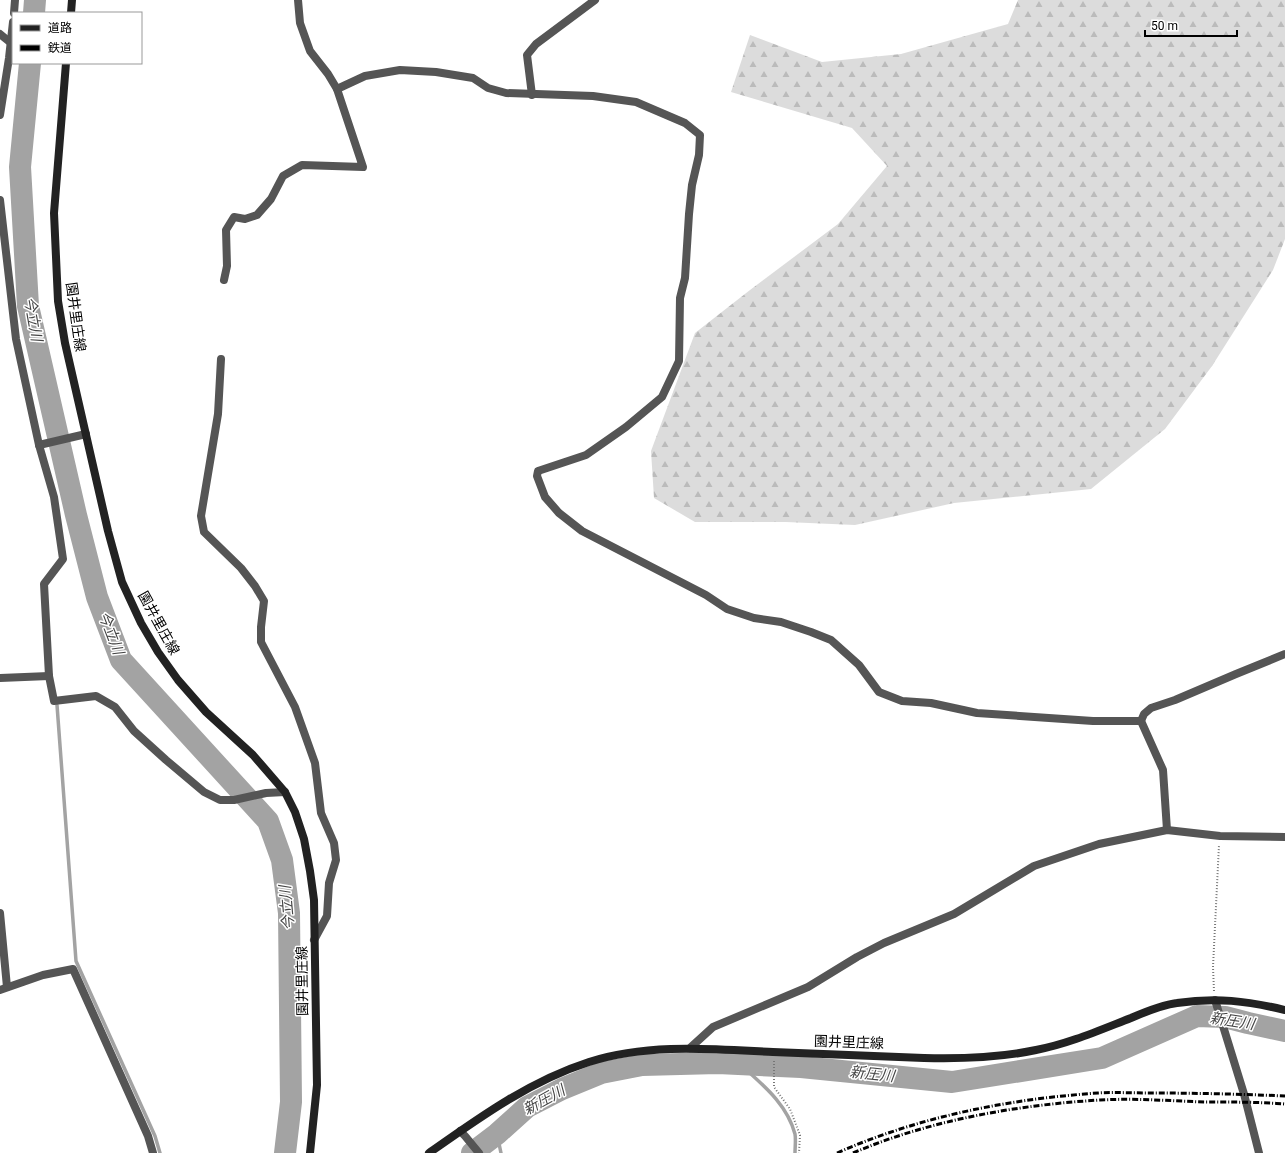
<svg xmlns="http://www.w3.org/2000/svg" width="1285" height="1153" viewBox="0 0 1285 1153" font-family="Roboto,'Noto Sans JP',sans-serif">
  <defs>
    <pattern id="forest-firs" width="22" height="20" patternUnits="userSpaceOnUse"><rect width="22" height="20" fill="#dcdcdc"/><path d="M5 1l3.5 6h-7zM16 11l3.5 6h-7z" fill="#bbb"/></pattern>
  </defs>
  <rect width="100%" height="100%" fill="#fff"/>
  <path fill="url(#forest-firs)" d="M 1018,0 L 1285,0 L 1285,239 L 1273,270 L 1212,366 L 1165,429 L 1091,489 L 954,503 L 855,525 L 786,522 L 695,522 L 654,498 L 651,451 L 695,333 L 750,290 L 838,224 L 887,166 L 852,128 L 731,92 L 750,35 L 822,62 L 901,54 L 1008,24 Z"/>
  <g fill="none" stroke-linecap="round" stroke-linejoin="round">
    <g stroke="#a3a3a3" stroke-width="3.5">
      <path d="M 57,705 L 76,961 L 155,1136 L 160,1153"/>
      <path d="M 741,1065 C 763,1085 787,1104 795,1134 C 796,1140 795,1147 795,1153"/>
      <path d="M 497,1134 L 501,1153"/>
    </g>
    <g stroke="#a3a3a3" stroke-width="22">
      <path d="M 34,13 L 35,0"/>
      <path d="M 30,63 L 20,167 L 28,306 L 76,515 L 97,597 L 121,660 L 268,821 L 282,860 L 289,913 L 291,1102 L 285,1153"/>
      <path d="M 472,1153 L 497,1134 L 527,1107 L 562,1089 L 601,1073 L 642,1065 L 718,1063 L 801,1067 L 952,1082 L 1102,1058 L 1197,1016 L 1225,1017 L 1248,1023 L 1285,1031"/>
    </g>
    <g stroke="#777" stroke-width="2" stroke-dasharray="1 2" stroke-linecap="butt">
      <path d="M 1214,991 L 1213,967 L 1219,845"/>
      <path d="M 774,1061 L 774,1087 L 790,1109 L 800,1135 L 799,1153"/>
    </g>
    <g stroke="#555" stroke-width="8">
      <path d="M 14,13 L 15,0"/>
      <path d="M 0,34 L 11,43"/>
      <path d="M 337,89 L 365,76 L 400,70 L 436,72 L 473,78 L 488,88 L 506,93 L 593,96 L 636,102 L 685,123 L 700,135 L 699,155 L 692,185 L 689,214 L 685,278 L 680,298 L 679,361 L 662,397 L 626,427 L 586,455 L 538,471 L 537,476 L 545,497 L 559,513 L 582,531 L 706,595 L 727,609 L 754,618 L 781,622 L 811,632 L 831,640 L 859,665 L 879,692 L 902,701 L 931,703 L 977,713 L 1093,721 L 1141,721"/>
      <path d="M 532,95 L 527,55 L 536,44 L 595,0"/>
      <path d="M 0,115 L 9,58 L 13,22"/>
      <path d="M 0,200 L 16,339 L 39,445 L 54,497 L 63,559 L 44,584 L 49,676 L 54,701 L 96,696 L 115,707 L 134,731 L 166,760 L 204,792 L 220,800 L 234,800 L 266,793 L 285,792"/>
      <path d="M 224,280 L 227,266 L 226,230 L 234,217 L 245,219 L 257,215 L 271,199 L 283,176 L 302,165 L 363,167 L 337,89 L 328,74 L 310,51 L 300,23 L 298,0"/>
      <path d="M 221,359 L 218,414 L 201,516 L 204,532 L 241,568 L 255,586 L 264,601 L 261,627 L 261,642 L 295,707 L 315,763 L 321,813 L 334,843 L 336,860 L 329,883 L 327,916 L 314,940"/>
      <path d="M 39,445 L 86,434"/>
      <path d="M 0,678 L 49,676"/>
      <path d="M 1141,721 L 1144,714 L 1151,708 L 1175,700 L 1236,674 L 1285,654"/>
      <path d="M 1141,721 L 1163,770 L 1167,830"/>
      <path d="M 0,913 L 7,987"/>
      <path d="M 0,990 L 43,975 L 73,969 L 148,1136 L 153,1153"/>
      <path d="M 1215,1000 L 1244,1094 L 1259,1153"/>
      <path d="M 690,1048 L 713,1027 L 808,987 L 857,957 L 884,943 L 954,914 L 1034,866 L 1099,844 L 1167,830 L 1220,836 L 1285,837"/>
      <path d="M 460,1131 L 465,1136 L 479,1153"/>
    </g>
    <g stroke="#222" stroke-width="8">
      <path d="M 71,13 L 72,0"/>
      <path d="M 66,63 L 54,213 L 58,301 L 65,343 L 108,531 L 122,582 L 141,623 L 158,652 L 178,680 L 206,712 L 253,755 L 285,792 L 295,812 L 304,839 L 310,871 L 314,900 L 317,1085 L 310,1153"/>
      <path d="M 429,1153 C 480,1117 530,1081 589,1062 C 648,1043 712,1049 773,1052 C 823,1054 873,1056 924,1058 C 962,1059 999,1058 1036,1050 C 1068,1044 1100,1030 1131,1018 C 1145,1012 1161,1005 1177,1003 C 1216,997 1247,1001 1285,1010"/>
    </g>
    <g stroke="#000" stroke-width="3" stroke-dasharray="6 2 1 2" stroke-linecap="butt">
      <path d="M 837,1153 C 918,1117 1008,1099 1098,1093 C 1115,1092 1132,1093 1149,1093 C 1194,1093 1240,1094 1285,1096"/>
      <path d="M 853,1153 C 930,1120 1017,1105 1100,1100 C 1136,1098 1171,1101 1206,1102 C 1233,1102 1259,1102 1285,1104"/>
    </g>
  </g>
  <g text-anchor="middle" stroke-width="3" stroke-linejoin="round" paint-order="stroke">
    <g font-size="14" fill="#000" stroke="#fff">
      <text transform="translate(76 317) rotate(82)" y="5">園井里庄線</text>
      <text transform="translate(159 623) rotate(61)" y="5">園井里庄線</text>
      <text transform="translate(302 981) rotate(-91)" y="5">園井里庄線</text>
      <text transform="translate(849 1042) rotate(2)" y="5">園井里庄線</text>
    </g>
    <g font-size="15" font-style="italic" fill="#444" stroke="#fff">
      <text transform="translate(33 319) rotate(80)" y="5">今立川</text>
      <text transform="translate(111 633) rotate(69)" y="5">今立川</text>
      <text transform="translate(287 908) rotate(-95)" y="5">今立川</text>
      <text transform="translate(1232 1021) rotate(9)" y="5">新圧川</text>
      <text transform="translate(872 1074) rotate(6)" y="5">新圧川</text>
      <text transform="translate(544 1100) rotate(-29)" y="5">新圧川</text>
    </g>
  </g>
  <rect x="12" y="12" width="130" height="52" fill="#ffffff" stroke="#999999"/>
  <rect x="20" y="25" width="20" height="6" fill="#222222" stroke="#999999"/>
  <text x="48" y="32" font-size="12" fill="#000000">道路</text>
  <rect x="20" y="45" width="20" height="6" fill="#000000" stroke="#999999"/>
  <text x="48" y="52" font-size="12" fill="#000000">鉄道</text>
  <path d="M1145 30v6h92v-6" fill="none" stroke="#000000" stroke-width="2"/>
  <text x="1151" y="30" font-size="12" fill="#000000" stroke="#ffffff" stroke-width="3" paint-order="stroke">50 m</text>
</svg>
